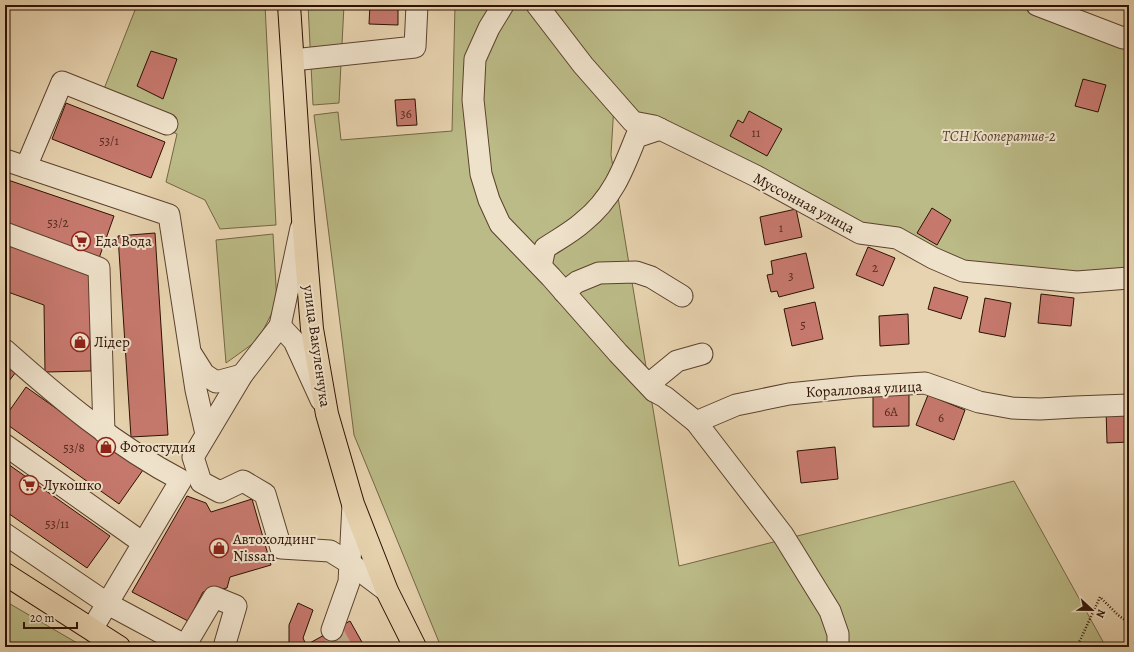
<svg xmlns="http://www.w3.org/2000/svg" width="1134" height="652" viewBox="0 0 1134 652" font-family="Alegreya,serif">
  <rect width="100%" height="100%" fill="#e7d3af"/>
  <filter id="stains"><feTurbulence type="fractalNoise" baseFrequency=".005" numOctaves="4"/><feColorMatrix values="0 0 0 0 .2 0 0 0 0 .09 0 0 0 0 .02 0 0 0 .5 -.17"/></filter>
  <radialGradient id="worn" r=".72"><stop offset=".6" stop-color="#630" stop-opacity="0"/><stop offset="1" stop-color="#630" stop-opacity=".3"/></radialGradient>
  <g fill="#bbbb87" stroke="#746644">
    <path d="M 137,5 L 265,5 L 276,225 L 220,229 L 205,200 L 166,182 L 177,134 L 100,99 Z"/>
    <path d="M 308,5 L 344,5 L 339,103 L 313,105 Z"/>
    <path d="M 455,5 L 1015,5 L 1122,43 L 1129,42 L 1129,277 L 962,262 L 866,228 L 638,114 L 615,88 L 611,155 L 679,566 L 1014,481 L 1106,647 L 441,647 L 354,435 L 314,115 L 338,112 L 341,140 L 452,131 Z"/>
    <path d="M 273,234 L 277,303 L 258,340 L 226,363 L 216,240 Z"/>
    <path d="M 5,601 L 84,647 L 5,647 Z"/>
  </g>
  <g fill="#c7796e" stroke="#2d1002">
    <path d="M 370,5 L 398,5 L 398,25 L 369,24 Z"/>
    <path d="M 151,51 L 177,59 L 163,99 L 137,86 Z"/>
    <path d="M 1083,79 L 1106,85 L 1098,112 L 1075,106 Z"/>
    <path d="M 415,99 L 417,125 L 397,126 L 395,100 Z"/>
    <path d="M 66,103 L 165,142 L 151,178 L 52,139 Z"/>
    <path d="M 749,111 L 782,129 L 767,156 L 730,136 L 738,120 L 743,123 Z"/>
    <path d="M 5,179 L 114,216 L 98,261 L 5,228 Z"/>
    <path d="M 932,208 L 951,220 L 937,245 L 917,233 Z"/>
    <path d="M 796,209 L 802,237 L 765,245 L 760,217 Z"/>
    <path d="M 155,233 L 168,435 L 131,437 L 118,236 Z"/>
    <path d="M 5,243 L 90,272 L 91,371 L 45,372 L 44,305 L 5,291 Z"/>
    <path d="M 868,247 L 895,258 L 883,286 L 856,275 Z"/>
    <path d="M 806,253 L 814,288 L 779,297 L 777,291 L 771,292 L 767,275 L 773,274 L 771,261 Z"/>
    <path d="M 934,287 L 968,297 L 961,319 L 928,309 Z"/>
    <path d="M 1041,294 L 1074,298 L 1071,326 L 1038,323 Z"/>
    <path d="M 985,298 L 1011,303 L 1005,337 L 979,332 Z"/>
    <path d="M 815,302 L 823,339 L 792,346 L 784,309 Z"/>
    <path d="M 908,314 L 909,344 L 880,346 L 879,316 Z"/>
    <path d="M 5,363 L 16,372 L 5,386 Z"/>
    <path d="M 26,387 L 143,470 L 119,504 L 5,423 L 5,417 Z"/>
    <path d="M 909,394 L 909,426 L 873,427 L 873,395 Z"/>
    <path d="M 928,395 L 965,410 L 954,440 L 916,425 Z"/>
    <path d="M 1129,408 L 1129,442 L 1107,443 L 1106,409 Z"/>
    <path d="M 835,447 L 838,479 L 801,483 L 797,451 Z"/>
    <path d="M 5,462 L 110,536 L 87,568 L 5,511 Z"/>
    <path d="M 187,496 L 206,503 L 211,512 L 252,499 L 271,565 L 230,577 L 227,588 L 203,592 L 188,621 L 132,592 Z"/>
    <path d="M 298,603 L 313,610 L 303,638 L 307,647 L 289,647 L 289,625 Z"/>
    <path d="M 350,621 L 363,644 L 357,647 L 307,647 L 306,645 Z"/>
  </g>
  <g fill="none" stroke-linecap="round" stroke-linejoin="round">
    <path stroke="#c2ac8c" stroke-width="21" stroke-dasharray="21 10" stroke-linecap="butt" d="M 332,630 L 341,647"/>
    <g stroke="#5c412d" stroke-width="23">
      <g id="minor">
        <path d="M 503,5 L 489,28 L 475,59 L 473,100 L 481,174 L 489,200 L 500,224 L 551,277 L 618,353 L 654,391 L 665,397 L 696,422 L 783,535 L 830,611 L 838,634 L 838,647"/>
        <path d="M 537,5 L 583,65 L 633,122 L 654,126 L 756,176 L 860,233 L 897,238 L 933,258 L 963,271 L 1077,282 L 1129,278"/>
        <path d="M 1037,5 L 1123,38 L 1129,36"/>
        <path d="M 293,60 L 415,47 L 417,5"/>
        <path d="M 5,160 L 169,215 L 196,390 L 206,434"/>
        <path d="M 26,167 L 62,82 L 167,124"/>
        <path d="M 301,228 L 280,326 L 242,375 L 193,457 L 201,482 L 220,492 L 243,481 L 265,494 L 281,548 L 330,551 L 351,564 L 387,591"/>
        <path d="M 5,233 L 99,268 L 104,432"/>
        <path d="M 541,266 L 545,248 C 557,240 572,232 583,222 C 612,199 623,170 636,137 L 660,129"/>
        <path d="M 564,292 L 577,282 L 599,273 L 636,272 L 651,277 L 682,296"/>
        <path d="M 280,326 L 294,341 L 321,400"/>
        <path d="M 5,350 C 59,398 116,446 181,480 L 92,629"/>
        <path d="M 192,355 L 204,374 L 216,382 L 242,375"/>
        <path d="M 654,391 L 655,379 L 677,361 L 702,354"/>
        <path d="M 696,422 L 736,405 L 789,394 L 857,387 L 925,383 L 979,402 L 1012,408 L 1040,409 L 1075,407 L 1129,405"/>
        <path d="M 5,445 L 143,543"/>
        <path d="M 5,534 L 108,604 L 188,647"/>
        <path d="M 332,630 L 349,582 L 353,504"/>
        <path d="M 185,646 L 214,597 L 236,606 L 224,647"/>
      </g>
    </g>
    <g stroke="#2d1002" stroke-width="24">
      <g id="major">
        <path d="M 289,5 L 303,219 L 312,329 L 327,414 L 353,504 L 387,591 L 415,647"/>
        <path d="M 5,574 L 119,647"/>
      </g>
    </g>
    <path stroke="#2d1002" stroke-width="2.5" stroke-dasharray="1 2" stroke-linecap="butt" d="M 1077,647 L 1100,597 L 1118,615 L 1129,623"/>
    <use href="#minor" stroke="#efe2cb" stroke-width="21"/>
    <use href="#major" stroke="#e7d3af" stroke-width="22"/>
  </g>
  <defs>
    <g id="supermarket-ring" transform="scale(1)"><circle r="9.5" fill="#efe2cb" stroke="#8f2418" stroke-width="1.5"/><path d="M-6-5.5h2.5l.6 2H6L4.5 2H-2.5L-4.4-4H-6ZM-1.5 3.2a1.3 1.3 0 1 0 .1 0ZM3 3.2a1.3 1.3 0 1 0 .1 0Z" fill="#8f2418"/></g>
    <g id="shop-ring" transform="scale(1)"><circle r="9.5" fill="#efe2cb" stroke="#8f2418" stroke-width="1.5"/><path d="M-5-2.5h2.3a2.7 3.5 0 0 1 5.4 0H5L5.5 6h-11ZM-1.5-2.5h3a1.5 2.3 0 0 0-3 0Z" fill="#8f2418"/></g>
  </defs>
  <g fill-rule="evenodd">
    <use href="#supermarket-ring" x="81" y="241"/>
    <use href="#shop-ring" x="80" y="342"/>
    <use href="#shop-ring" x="106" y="447"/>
    <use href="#supermarket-ring" x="29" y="485"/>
    <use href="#shop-ring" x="219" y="548"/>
  </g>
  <g text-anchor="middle" stroke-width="4" stroke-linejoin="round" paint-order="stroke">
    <g font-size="13" fill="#542a1d">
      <text x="406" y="118">36</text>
      <text x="756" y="137">11</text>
      <text x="109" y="145">53/1</text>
      <text x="58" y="227">53/2</text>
      <text x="781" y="232">1</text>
      <text x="875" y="272">2</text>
      <text x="791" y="280">3</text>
      <text x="803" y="329">5</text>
      <text x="891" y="416">6А</text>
      <text x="941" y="422">6</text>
      <text x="74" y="452">53/8</text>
      <text x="57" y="528">53/11</text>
    </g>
    <g font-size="15" font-style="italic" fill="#58432a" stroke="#efe2cb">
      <text x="999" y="141">ТСН Кооператив-2</text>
    </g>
    <g font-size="15" fill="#2d1002" stroke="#efe2cb">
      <text transform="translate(804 203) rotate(28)" y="5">Муссонная улица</text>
      <text transform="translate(317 346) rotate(82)" y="5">улица Вакуленчука</text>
      <text transform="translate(864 389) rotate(-3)" y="5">Коралловая улица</text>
    </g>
    <g font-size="15" fill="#2d1002" stroke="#efe2cb" text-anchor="start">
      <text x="95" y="246">Еда Вода</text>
      <text x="94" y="347">Лідер</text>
      <text x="120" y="452">Фотостудия</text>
      <text x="43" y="490">Лукошко</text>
      <text x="233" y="544">Автохолдинг<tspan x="233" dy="17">Nissan</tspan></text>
    </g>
  </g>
  <rect width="1134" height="652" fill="none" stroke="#e7d3af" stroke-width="20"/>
  <rect x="6" y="6" width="1122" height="640" fill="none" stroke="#2d1002" stroke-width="2"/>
  <rect x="10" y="10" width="1114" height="632" fill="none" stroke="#2d1002"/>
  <g transform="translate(1092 610) rotate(112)" stroke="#efe2cb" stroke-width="3" paint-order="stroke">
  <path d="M0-3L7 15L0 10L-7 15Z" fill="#2d1002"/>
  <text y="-6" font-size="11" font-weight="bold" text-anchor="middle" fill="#2d1002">N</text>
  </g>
  <path d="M24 622v6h53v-6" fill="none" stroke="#2d1002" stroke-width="2"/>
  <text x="30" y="622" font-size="12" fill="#2d1002" stroke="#efe2cb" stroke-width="3" paint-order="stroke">20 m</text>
  <rect width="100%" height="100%" filter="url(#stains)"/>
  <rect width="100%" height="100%" fill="url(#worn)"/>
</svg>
